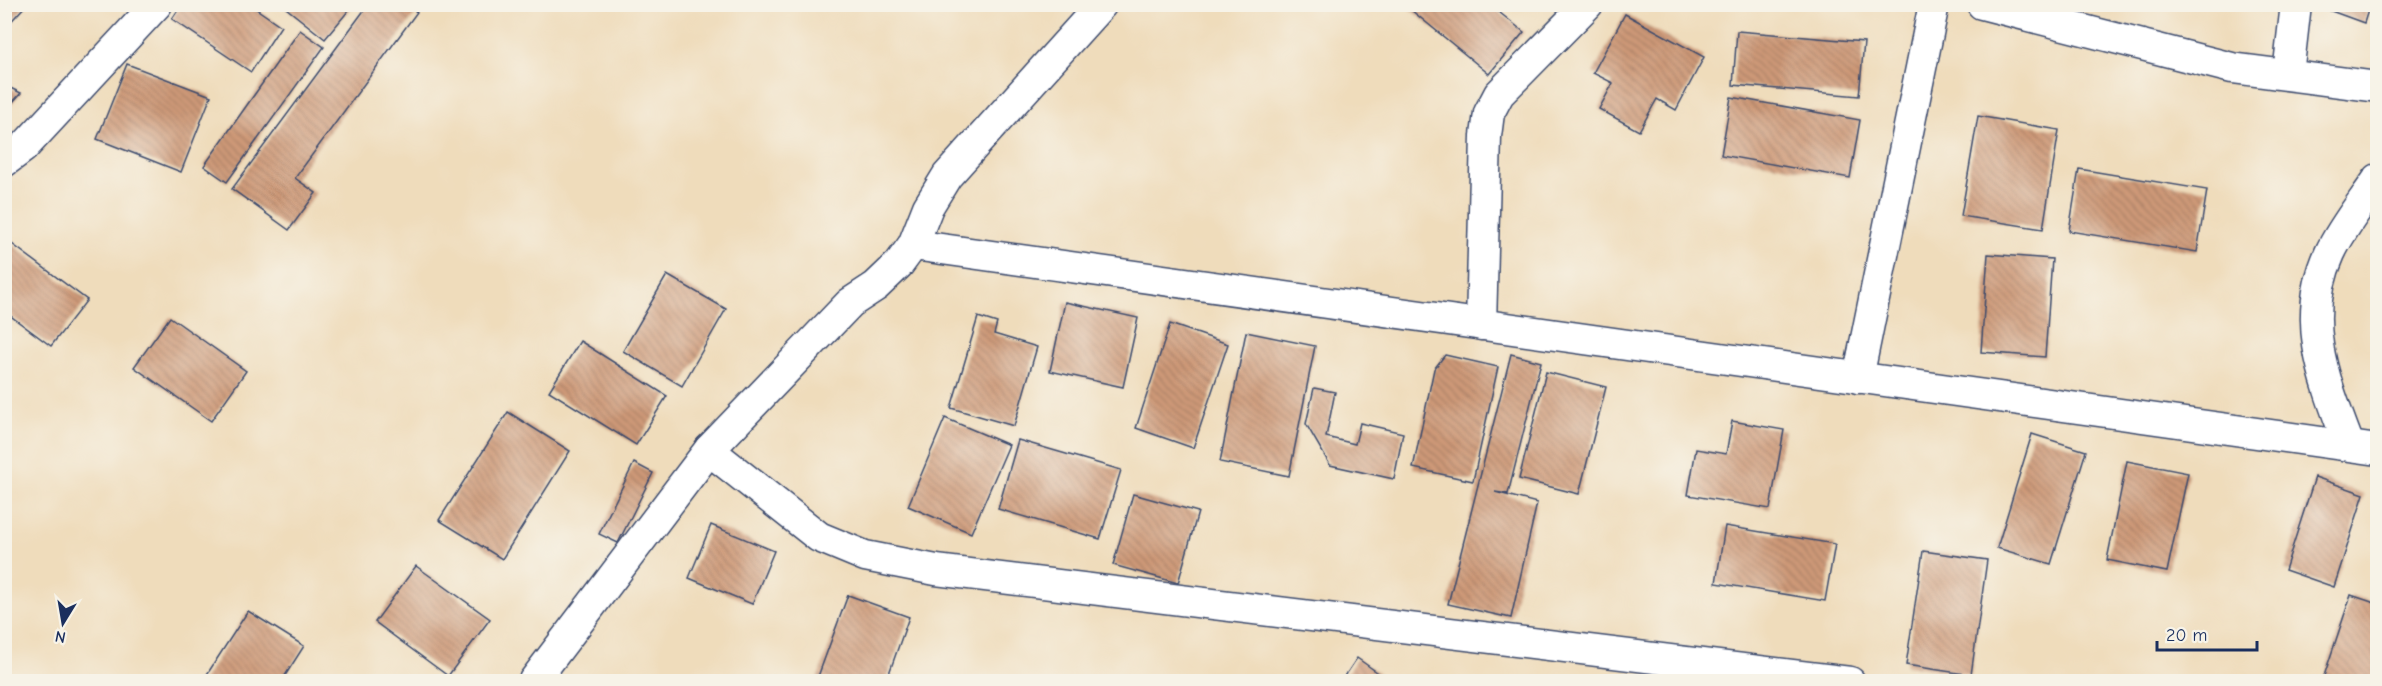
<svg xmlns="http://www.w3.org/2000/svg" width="2382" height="686" viewBox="0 0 2382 686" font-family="'Comic Neue',sans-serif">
  <defs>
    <pattern id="building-back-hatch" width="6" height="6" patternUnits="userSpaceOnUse" patternTransform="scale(1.5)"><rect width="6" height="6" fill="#ce9977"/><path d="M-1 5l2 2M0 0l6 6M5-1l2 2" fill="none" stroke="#a67d65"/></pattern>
  </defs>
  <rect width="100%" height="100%" fill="#f7f3e8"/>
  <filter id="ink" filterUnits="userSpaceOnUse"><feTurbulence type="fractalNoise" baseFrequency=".0167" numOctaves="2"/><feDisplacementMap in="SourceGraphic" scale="12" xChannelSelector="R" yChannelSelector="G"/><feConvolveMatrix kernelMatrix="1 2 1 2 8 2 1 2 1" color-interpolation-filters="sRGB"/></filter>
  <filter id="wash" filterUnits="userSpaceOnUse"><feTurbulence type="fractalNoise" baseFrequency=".008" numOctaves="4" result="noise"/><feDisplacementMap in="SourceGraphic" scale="24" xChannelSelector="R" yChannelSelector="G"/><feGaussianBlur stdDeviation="1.35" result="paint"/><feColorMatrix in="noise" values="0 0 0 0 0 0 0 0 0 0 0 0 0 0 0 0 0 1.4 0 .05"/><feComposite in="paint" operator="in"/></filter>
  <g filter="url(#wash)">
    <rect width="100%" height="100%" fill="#efdcbb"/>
    <g id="blocks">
      <g fill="url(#building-back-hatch)">
        <path d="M 4,4 L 27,4 L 4,29 Z"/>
        <path d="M 182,4 L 249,4 L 281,26 L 251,72 L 172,19 Z"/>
        <path d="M 281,4 L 354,4 L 325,39 Z"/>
        <path d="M 2312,4 L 2370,4 L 2364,23 Z"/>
        <path d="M 368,5 L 406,5 L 417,12 L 295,178 L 316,193 L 289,230 L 232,189 Z"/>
        <path d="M 1405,5 L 1490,5 L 1524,32 L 1489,74 Z"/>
        <path d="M 1625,14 L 1704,57 L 1676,110 L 1657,99 L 1639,131 L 1599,109 L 1613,83 L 1593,73 Z"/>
        <path d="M 300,30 L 324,47 L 227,182 L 204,166 Z"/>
        <path d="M 1737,31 L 1864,42 L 1859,96 L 1733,85 Z"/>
        <path d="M 127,64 L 211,96 L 181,172 L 97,139 Z"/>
        <path d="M 4,85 L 21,93 L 4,112 Z"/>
        <path d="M 1731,97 L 1860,120 L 1850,178 L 1721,155 Z"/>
        <path d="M 1978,116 L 2059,130 L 2043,229 L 1961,216 Z"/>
        <path d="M 2079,169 L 2207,190 L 2197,252 L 2069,231 Z"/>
        <path d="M 4,238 L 87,300 L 51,346 L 4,311 Z"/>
        <path d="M 1988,254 L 2052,259 L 2045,357 L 1981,352 Z"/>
        <path d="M 667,275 L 726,309 L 682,386 L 623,351 Z"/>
        <path d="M 1065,302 L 1138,318 L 1123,387 L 1050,371 Z"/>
        <path d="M 170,317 L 246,371 L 211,421 L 134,367 Z"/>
        <path d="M 978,317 L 997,323 L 994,334 L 1037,347 L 1014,426 L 951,408 Z"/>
        <path d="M 1170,324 L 1228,344 L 1193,448 L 1136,428 Z"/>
        <path d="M 1246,332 L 1315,346 L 1289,476 L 1220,462 Z"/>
        <path d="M 580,341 L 667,396 L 636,445 L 549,391 Z"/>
        <path d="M 1511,354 L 1541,362 L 1508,494 L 1495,492 L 1537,503 L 1511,618 L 1448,604 Z"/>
        <path d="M 1445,355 L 1498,367 L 1473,481 L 1413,468 L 1434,369 Z"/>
        <path d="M 1546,372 L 1606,387 L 1579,494 L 1519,479 Z"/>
        <path d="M 1314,388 L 1335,392 L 1326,437 L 1355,444 L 1360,423 L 1403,433 L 1394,479 L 1330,465 L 1306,424 Z"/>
        <path d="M 508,412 L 570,451 L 502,559 L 439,520 Z"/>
        <path d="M 945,418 L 1009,445 L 971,533 L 908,506 Z"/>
        <path d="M 1732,421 L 1784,430 L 1770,509 L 1688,495 L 1696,449 L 1726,454 Z"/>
        <path d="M 2032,434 L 2086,451 L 2051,564 L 1997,548 Z"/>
        <path d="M 1018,440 L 1121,470 L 1100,539 L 998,509 Z"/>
        <path d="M 2127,461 L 2188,473 L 2167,572 L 2107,560 Z"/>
        <path d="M 634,463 L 653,473 L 618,543 L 599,534 Z"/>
        <path d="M 2315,477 L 2364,494 L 2334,587 L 2285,570 Z"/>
        <path d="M 1133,494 L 1198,512 L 1178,583 L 1113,565 Z"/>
        <path d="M 711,525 L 774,551 L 752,604 L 689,578 Z"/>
        <path d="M 1725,526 L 1835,544 L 1825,601 L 1716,583 Z"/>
        <path d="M 1923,551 L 1987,560 L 1971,675 L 1906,665 Z"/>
        <path d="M 416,566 L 490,619 L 448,676 L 375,622 Z"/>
        <path d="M 848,595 L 909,617 L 886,682 L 816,682 Z"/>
        <path d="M 2351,595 L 2378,604 L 2378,676 L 2376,682 L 2322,682 Z"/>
        <path d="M 248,611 L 304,646 L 281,682 L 202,682 Z"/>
        <path d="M 1357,658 L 1391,682 L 1341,682 Z"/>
      </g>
    </g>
  </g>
  <g filter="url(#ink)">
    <use href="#blocks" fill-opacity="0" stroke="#3b496c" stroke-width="1.5"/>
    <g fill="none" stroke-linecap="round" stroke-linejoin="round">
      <g stroke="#3b496c" stroke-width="33">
        <g id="street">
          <path d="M 1982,4 L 2232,68 L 2378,87"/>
          <path d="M 2288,74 L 2296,4"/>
          <path d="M 4,162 L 23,148 L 157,4"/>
          <path d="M 913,245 L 2378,450"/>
          <path d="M 1481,325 L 1486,136 L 1489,113 L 1499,94 L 1588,4"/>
          <path d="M 1858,378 L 1934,4"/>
          <path d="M 2349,445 C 2325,381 2299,320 2330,253 C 2342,227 2362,203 2378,179"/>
          <path d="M 709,450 L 819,537 L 865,556 L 936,570 L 1850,682"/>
          <path d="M 533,682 L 709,450 L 850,303 L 876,286 L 899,264 L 913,245 L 928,207 L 947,176 L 1102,4"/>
        </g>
      </g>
      <use href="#street" stroke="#fff" stroke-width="30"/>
    </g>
  </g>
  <rect width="2382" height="686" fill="none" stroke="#f7f3e8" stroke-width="24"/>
  <g transform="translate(63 623) rotate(191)" stroke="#f7f3e8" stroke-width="4.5" paint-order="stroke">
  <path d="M0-4.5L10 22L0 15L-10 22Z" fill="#1b2f5e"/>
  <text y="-9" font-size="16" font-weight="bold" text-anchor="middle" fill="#1b2f5e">N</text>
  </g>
  <path d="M2157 641v9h100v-9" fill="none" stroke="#1b2f5e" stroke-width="3"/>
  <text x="2166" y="641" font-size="18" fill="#1b2f5e" stroke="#f7f3e8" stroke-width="4.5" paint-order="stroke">20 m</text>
</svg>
